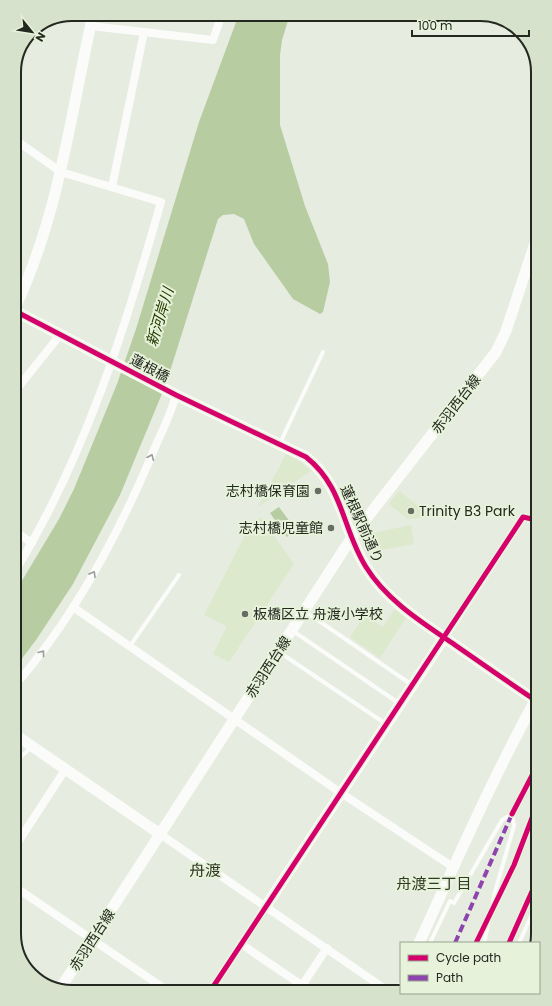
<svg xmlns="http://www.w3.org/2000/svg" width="552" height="1006" viewBox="0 0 552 1006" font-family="Poppins,'Noto Sans JP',sans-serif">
  <rect width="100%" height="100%" fill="#e6ece0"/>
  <g fill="#dce9cd">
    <path d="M 286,454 L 298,460 L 311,471 L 258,507 Z"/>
    <path d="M 399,491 L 433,517 L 408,519 L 389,504 Z"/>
    <path d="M 261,517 L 294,564 L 229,662 L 213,654 L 227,626 L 204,615 L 245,535 L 253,524 Z"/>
    <path d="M 411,525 L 414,544 L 371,552 L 369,534 Z"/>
    <path d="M 395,609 L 406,618 L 380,658 L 350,637 L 364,615 L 383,627 Z"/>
  </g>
  <g fill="#b8cca2">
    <path d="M 239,14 L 290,14 L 282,40 L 280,55 L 280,125 L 305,206 L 328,264 L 330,282 L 323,312 L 320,314 L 293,299 L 254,244 L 244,219 L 234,214 L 223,215 L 218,219 L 166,384 L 120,495 L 73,584 L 36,640 L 17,665 L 17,589 L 59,519 L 74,489 L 117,384 L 136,329 L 199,122 Z"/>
    <path d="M 279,507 L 296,530 L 287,537 L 270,513 Z"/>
  </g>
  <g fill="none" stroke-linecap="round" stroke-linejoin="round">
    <g stroke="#fbfcfa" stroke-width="4">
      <path d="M 280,443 L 323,352"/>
      <path d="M 306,612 L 412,685"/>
      <path d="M 293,631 L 400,704"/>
      <path d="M 130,646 L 179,575"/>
      <path d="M 279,652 L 386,724"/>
      <path d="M 18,759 L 31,748"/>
      <path d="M 430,943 L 450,901 L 454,903 L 502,820 L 512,814 L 514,826 L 496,888 L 484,943"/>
      <path d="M 509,943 L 538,878"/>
      <path d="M 519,943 L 538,901"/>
    </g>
    <g stroke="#fbfcfa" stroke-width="8">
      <path d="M 91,26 L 213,40 L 222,14"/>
      <path d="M 14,139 L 61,172 L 161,202 C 125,329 86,454 17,568"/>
      <path d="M 112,187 L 144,32"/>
      <path d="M 16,390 L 60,335"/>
      <path d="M 16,532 L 32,543"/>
      <path d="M 73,607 L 341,793 L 453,867"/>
      <path d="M 444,638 L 523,517 L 532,519 L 536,522"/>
      <path d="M 17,683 C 74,617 117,537 151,457 C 159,437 170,417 176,395"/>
      <path d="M 160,834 L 385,989"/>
      <path d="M 18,842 L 65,770"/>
      <path d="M 18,889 L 168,991"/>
      <path d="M 241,944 L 297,982 L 311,989"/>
      <path d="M 211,990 L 266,906"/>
      <path d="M 299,990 L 327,948"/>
    </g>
    <g stroke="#fbfcfa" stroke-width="11">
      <path d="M 15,308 C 59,215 71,113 93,14"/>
      <path d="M 15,311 L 176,395 L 306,457 C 344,487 342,529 366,567 C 387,601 423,623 455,645 C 481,663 508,682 535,700"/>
      <path d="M 17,736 L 160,834"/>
      <path d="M 266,906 L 444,638"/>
      <path d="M 419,943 C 457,860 493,777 537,697"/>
      <path d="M 60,989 L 352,537 L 496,352 L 506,331 L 534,246"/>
      <path d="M 401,989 L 401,988"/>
    </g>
    <path stroke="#8e44ad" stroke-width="4" stroke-dasharray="8 4" stroke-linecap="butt" d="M 455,943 L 512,814"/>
    <g stroke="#e6f2da" stroke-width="8">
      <g id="cycleway">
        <path d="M 15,311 L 176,395 L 306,457 C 344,487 342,529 366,567 C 387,601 423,623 455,645 C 481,663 508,682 535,700"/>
        <path d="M 512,814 L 537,766"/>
        <path d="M 476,943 L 514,865 L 537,805"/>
        <path d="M 509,943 L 538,878"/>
        <path d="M 211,990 L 523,517 L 532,519 L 536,522"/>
      </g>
    </g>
    <use href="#cycleway" stroke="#d6006c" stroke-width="5"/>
  </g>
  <defs><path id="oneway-chevron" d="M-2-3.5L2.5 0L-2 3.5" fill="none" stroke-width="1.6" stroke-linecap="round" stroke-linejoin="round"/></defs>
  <g stroke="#9a9d98">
    <use href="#oneway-chevron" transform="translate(151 457) rotate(-67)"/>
    <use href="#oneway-chevron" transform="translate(93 574) rotate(-60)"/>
    <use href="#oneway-chevron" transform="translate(42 653) rotate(-52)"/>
  </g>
  <g fill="#686d63" stroke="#e6f2da" stroke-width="1.5">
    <circle cx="318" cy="491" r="4"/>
    <circle cx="411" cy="511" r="4"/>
    <circle cx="331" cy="528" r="4"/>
    <circle cx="245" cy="614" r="4"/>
  </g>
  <g text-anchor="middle" stroke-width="4" stroke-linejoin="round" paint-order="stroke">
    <g font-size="14" fill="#242920" stroke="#e6f2da">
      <text transform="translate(150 368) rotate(28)" y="5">蓮根橋</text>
      <text transform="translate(456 404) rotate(-52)" y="5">赤羽西台線</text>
      <text transform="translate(362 524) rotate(66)" y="5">蓮根駅前通り</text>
      <text transform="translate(268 667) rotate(-57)" y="5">赤羽西台線</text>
      <text transform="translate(92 940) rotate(-57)" y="5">赤羽西台線</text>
    </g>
    <g font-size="14" fill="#242920" stroke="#e6f2da" text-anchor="end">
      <text x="310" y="496">志村橋保育園</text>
      <text x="419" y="516" text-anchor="start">Trinity B3 Park</text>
      <text x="323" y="533">志村橋児童館</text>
      <text x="253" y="619" text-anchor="start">板橋区立 舟渡小学校</text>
    </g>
    <g font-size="15" font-style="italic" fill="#273d00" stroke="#e6f2da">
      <text transform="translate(160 317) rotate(-73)" y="5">新河岸川</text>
    </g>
    <g font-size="15" fill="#303926" stroke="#e6f2da">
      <text x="434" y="889">舟渡三丁目</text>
    </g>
    <g font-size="16" fill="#303926" stroke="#e6f2da">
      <text x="205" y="876">舟渡</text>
    </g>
  </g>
  <path d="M0 0H552V1006H0ZM72 21H480A51 51 0 0 1 531 72V934A51 51 0 0 1 480 985H72A51 51 0 0 1 21 934V72A51 51 0 0 1 72 21Z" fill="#d6e2cb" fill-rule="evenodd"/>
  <path fill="none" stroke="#242920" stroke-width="2" d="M72 21H480A51 51 0 0 1 531 72V934A51 51 0 0 1 480 985H72A51 51 0 0 1 21 934V72A51 51 0 0 1 72 21Z"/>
  <rect x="400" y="942" width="140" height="52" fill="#e6f2da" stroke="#98a290"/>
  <rect x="408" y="955" width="20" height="6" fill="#d6006c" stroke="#98a290"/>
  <text x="436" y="962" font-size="12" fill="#242920">Cycle path</text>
  <rect x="408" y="975" width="20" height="6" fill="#8e44ad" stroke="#98a290"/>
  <text x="436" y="982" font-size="12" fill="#242920">Path</text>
  <g transform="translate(32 32) rotate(120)" stroke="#e6f2da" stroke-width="3" paint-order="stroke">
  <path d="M0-3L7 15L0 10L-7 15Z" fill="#242920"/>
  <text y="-6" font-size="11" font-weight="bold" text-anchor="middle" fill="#242920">N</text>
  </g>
  <path d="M412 30v6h117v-6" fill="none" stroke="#242920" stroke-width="2"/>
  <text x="418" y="30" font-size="12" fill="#242920" stroke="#e6f2da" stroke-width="3" paint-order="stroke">100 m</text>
</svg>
